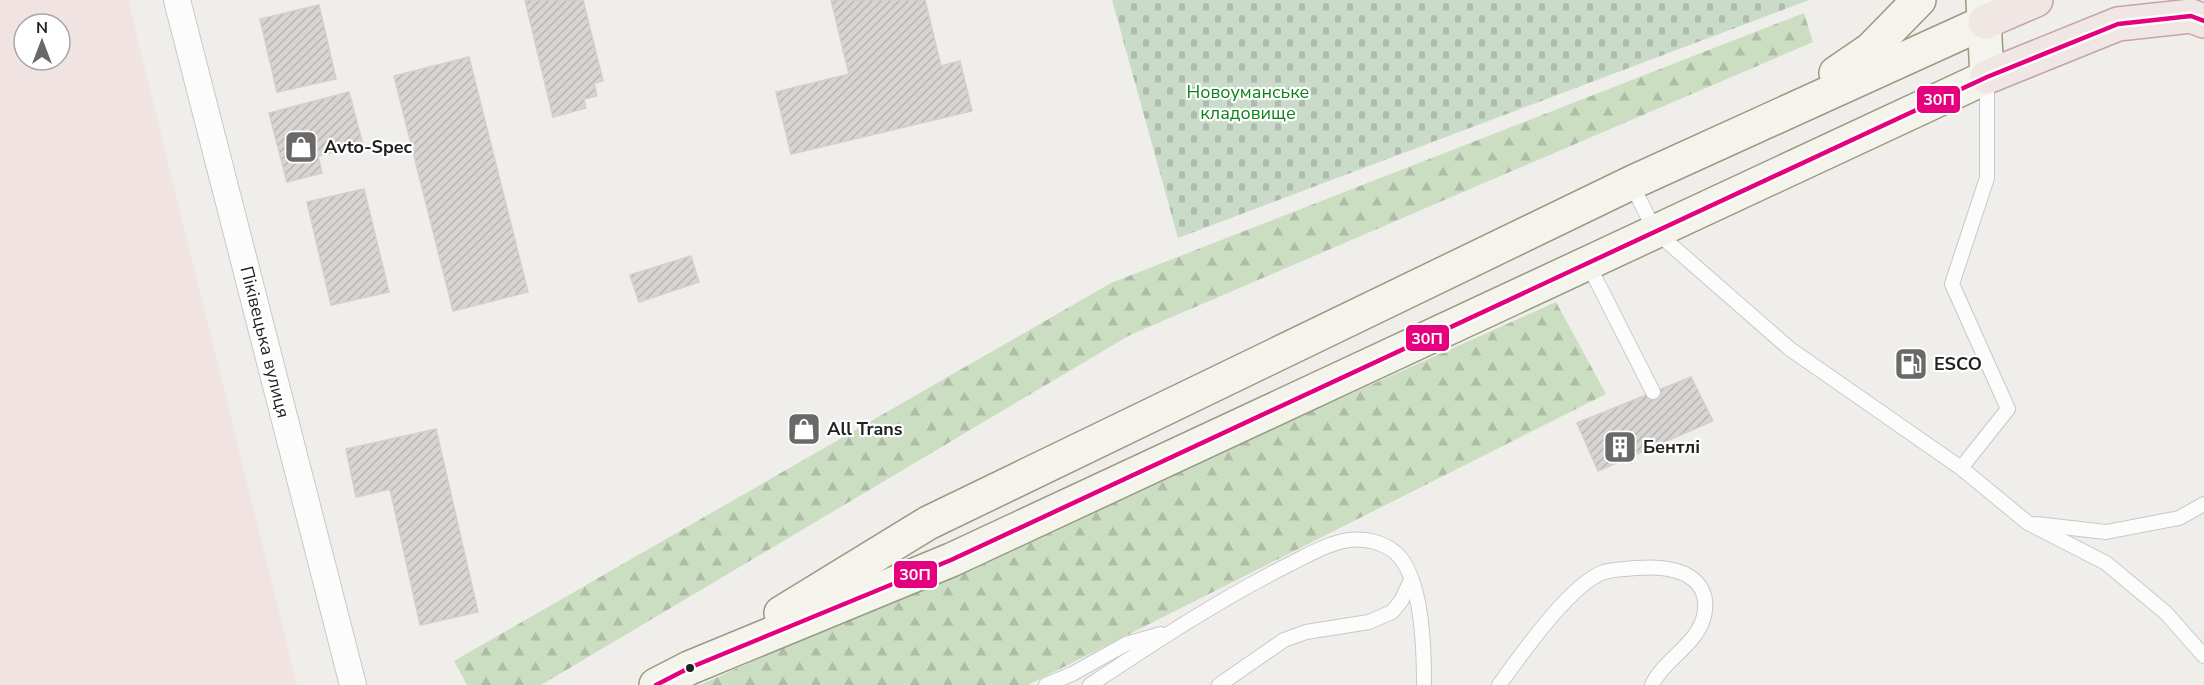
<svg xmlns="http://www.w3.org/2000/svg" width="2204" height="685" viewBox="0 0 2204 685" font-family="'Nunito Sans',sans-serif">
  <defs>
    <pattern id="forest-firs" width="22" height="20" patternUnits="userSpaceOnUse" patternTransform="scale(1.5)"><rect width="22" height="20" fill="#cbdec1"/><path d="M5 1l3.5 6h-7zM16 11l3.5 6h-7z" fill="#aebea6"/></pattern>
    <pattern id="cemetery-stones" width="16" height="16" patternUnits="userSpaceOnUse" patternTransform="scale(1.5)"><rect width="16" height="16" fill="#cadbca"/><path d="M2 7V4a2 2 0 0 1 4 0v3zM10 15v-3a2 2 0 0 1 4 0v3z" fill="#adbcad"/></pattern>
    <pattern id="building-hatch" width="6" height="6" patternUnits="userSpaceOnUse" patternTransform="scale(1.5)"><rect width="6" height="6" fill="#d7d4d2"/><path d="M-1 1l2-2M0 6l6-6M5 7l2-2" fill="none" stroke="#b8b6b4"/></pattern>
  </defs>
  <rect width="100%" height="100%" fill="#f0eeeb"/>
  <path fill="#f1e3e1" fill-rule="evenodd" d="M 0,0 L 128,0 L 297,685 L 0,685 ZM 24,24 L 60,24 L 60,60 L 24,60 Z"/>
  <g fill="url(#forest-firs)">
    <path d="M 1804,13 L 1813,42 L 1130,335 L 541,685 L 467,685 L 454,661 L 1111,283 Z"/>
    <path d="M 1556,302 L 1606,394 L 1028,685 L 700,685 Z"/>
  </g>
  <path fill="url(#cemetery-stones)" d="M 1112,0 L 1809,0 L 1178,238 Z"/>
  <g fill="url(#building-hatch)" stroke="#d3d0cc" stroke-width="1.5">
    <path d="M 525,0 L 583,0 L 603,81 L 594,83 L 597,96 L 584,99 L 586,108 L 553,117 Z"/>
    <path d="M 831,0 L 925,0 L 941,66 L 960,61 L 972,111 L 791,154 L 776,92 L 849,74 Z"/>
    <path d="M 319,5 L 336,79 L 277,92 L 260,19 Z"/>
    <path d="M 469,57 L 528,292 L 453,311 L 394,76 Z"/>
    <path d="M 349,92 L 363,145 L 318,156 L 322,173 L 287,182 L 269,113 Z"/>
    <path d="M 364,189 L 389,292 L 331,305 L 307,202 Z"/>
    <path d="M 691,256 L 699,282 L 639,302 L 630,275 Z"/>
    <path d="M 1691,377 L 1713,421 L 1598,471 L 1577,423 Z"/>
    <path d="M 436,429 L 478,612 L 420,625 L 390,489 L 356,497 L 346,449 Z"/>
  </g>
  <g fill="none" stroke-linecap="round" stroke-linejoin="round">
    <g stroke="#c9c8c7" stroke-width="16">
      <g id="service">
        <path d="M 1631,183 L 1655,231 L 1790,349 L 1961,468 L 2028,523 L 2106,563 L 2166,613 L 2204,656"/>
        <path d="M 1587,262 L 1653,392"/>
        <path d="M 1961,468 L 2008,409 L 1952,284 L 1987,178 L 1987,78"/>
        <path d="M 2036,524 L 2106,532 L 2179,518 L 2204,504"/>
        <path d="M 1046,685 L 1072,674 L 1126,644 L 1161,634"/>
        <path d="M 1090,685 C 1155,642 1220,599 1290,564 C 1308,555 1328,543 1349,540 C 1365,538 1383,542 1396,553 C 1423,578 1424,650 1424,685"/>
        <path d="M 1219,685 L 1284,640 L 1306,632 L 1369,622 L 1392,612 L 1401,601 L 1411,580"/>
        <path d="M 1499,685 C 1520,656 1571,583 1604,572 C 1614,569 1626,569 1636,568 C 1653,567 1669,567 1685,574 C 1703,583 1708,598 1704,616 C 1697,645 1664,659 1652,685"/>
      </g>
    </g>
    <g stroke="#c9c8c7" stroke-width="28">
      <path id="minor" d="M 177,0 L 353,685"/>
    </g>
    <g stroke="#999a82" stroke-width="36">
      <g id="secondary">
        <path d="M 1836,73 L 1871,49 L 1919,0"/>
        <path d="M 781,613 L 928,523 L 1631,183 L 1985,22"/>
        <path d="M 656,685 L 689,668 L 951,560 L 1987,77 L 1983,0"/>
      </g>
    </g>
    <g stroke="#c5a2ac" stroke-width="36">
      <g id="trunk">
        <path d="M 1985,22 L 2036,0"/>
        <path d="M 1987,77 L 2118,24 L 2191,16 L 2204,21"/>
      </g>
    </g>
    <use href="#service" stroke="#fdfcfc" stroke-width="14"/>
    <use href="#minor" stroke="#fdfcfc" stroke-width="26"/>
    <use href="#secondary" stroke="#f4f4ed" stroke-width="33"/>
    <use href="#trunk" stroke="#f0e6e4" stroke-width="33"/>
    <g stroke="#fff" stroke-width="9">
      <path id="bus-1" d="M 656,685 L 689,668 L 951,560 L 1987,77 L 2118,24 L 2191,16 L 2204,21"/>
    </g>
    <use href="#bus-1" stroke="#e5007d" stroke-width="4.5"/>
  </g>
  <defs>
    <g id="shop-square" transform="scale(1.725)"><rect x="-9" y="-9" width="18" height="18" rx="4" fill="#6a6968" stroke="#fff"/><path d="M-5-2.5h2.3a2.7 3.5 0 0 1 5.4 0H5L5.5 6h-11ZM-1.5-2.5h3a1.5 2.3 0 0 0-3 0Z" fill="#fff"/></g>
    <g id="fuel-square" transform="scale(1.725)"><rect x="-9" y="-9" width="18" height="18" rx="4" fill="#6a6968" stroke="#fff"/><path d="M-5.5-6h7V0h2V4h1.3V-2.5L3-4.5l.8-.8L6-3V5H2.5V1h-1V6h-7ZM-4.2-4.7v3.2H.2V-4.7Z" fill="#fff"/></g>
    <g id="building-square" transform="scale(1.725)"><rect x="-9" y="-9" width="18" height="18" rx="4" fill="#6a6968" stroke="#fff"/><path d="M-4-6H4V6H1V3H-1V6H-4ZM-2.5-4.3h1.7v1.8h-1.7ZM.8-4.3h1.7v1.8H.8ZM-2.5-1h1.7V.8h-1.7ZM.8-1h1.7V.8H.8Z" fill="#fff"/></g>
  </defs>
  <g fill-rule="evenodd">
    <use href="#shop-square" x="301" y="147"/>
    <use href="#fuel-square" x="1911" y="364"/>
    <use href="#shop-square" x="804" y="429"/>
    <use href="#building-square" x="1620" y="447"/>
  </g>
  <circle fill="#222" stroke="#fff" stroke-width="2" cx="690" cy="668" r="5"/>
  <g text-anchor="middle" stroke-width="4.5" stroke-linejoin="round" paint-order="stroke">
    <g font-size="18" fill="#0c8416" stroke="#fff">
      <text x="1248" y="98">Новоуманське<tspan x="1248" dy="21">кладовище</tspan></text>
    </g>
    <g font-size="18" font-weight="bold" fill="#222" stroke="#fff" text-anchor="start">
      <text x="324" y="153">Avto-Spec</text>
      <text x="1934" y="370">ESCO</text>
      <text x="827" y="435">All Trans</text>
      <text x="1643" y="453">Бентлі</text>
    </g>
    <g font-size="18" fill="#222" stroke="#fff">
      <text transform="translate(265 342) rotate(76)" y="6">Піківецька вулиця</text>
    </g>
  </g>
  <g stroke="#fff" stroke-width="2">
    <rect x="1916" y="85" width="45" height="29" rx="6" fill="#e5007d"/>
    <rect x="1405" y="324" width="45" height="28" rx="6" fill="#e5007d"/>
    <rect x="893" y="560" width="45" height="29" rx="6" fill="#e5007d"/>
  </g>
  <g font-size="16" text-anchor="middle" font-weight="bold" fill="#fff">
    <text x="1939" y="105">30П</text>
    <text x="1427" y="344">30П</text>
    <text x="915" y="580">30П</text>
  </g>
  <g transform="translate(42 42)"><circle r="28" fill="#ffffff" stroke="#a7a7a7" stroke-width="1.5"/>
  <path d="M0-4.5L10 22L0 15L-10 22Z" fill="#6a6968"/>
  <text y="-9" font-size="16" font-weight="bold" text-anchor="middle" fill="#222222">N</text>
  </g>
</svg>
